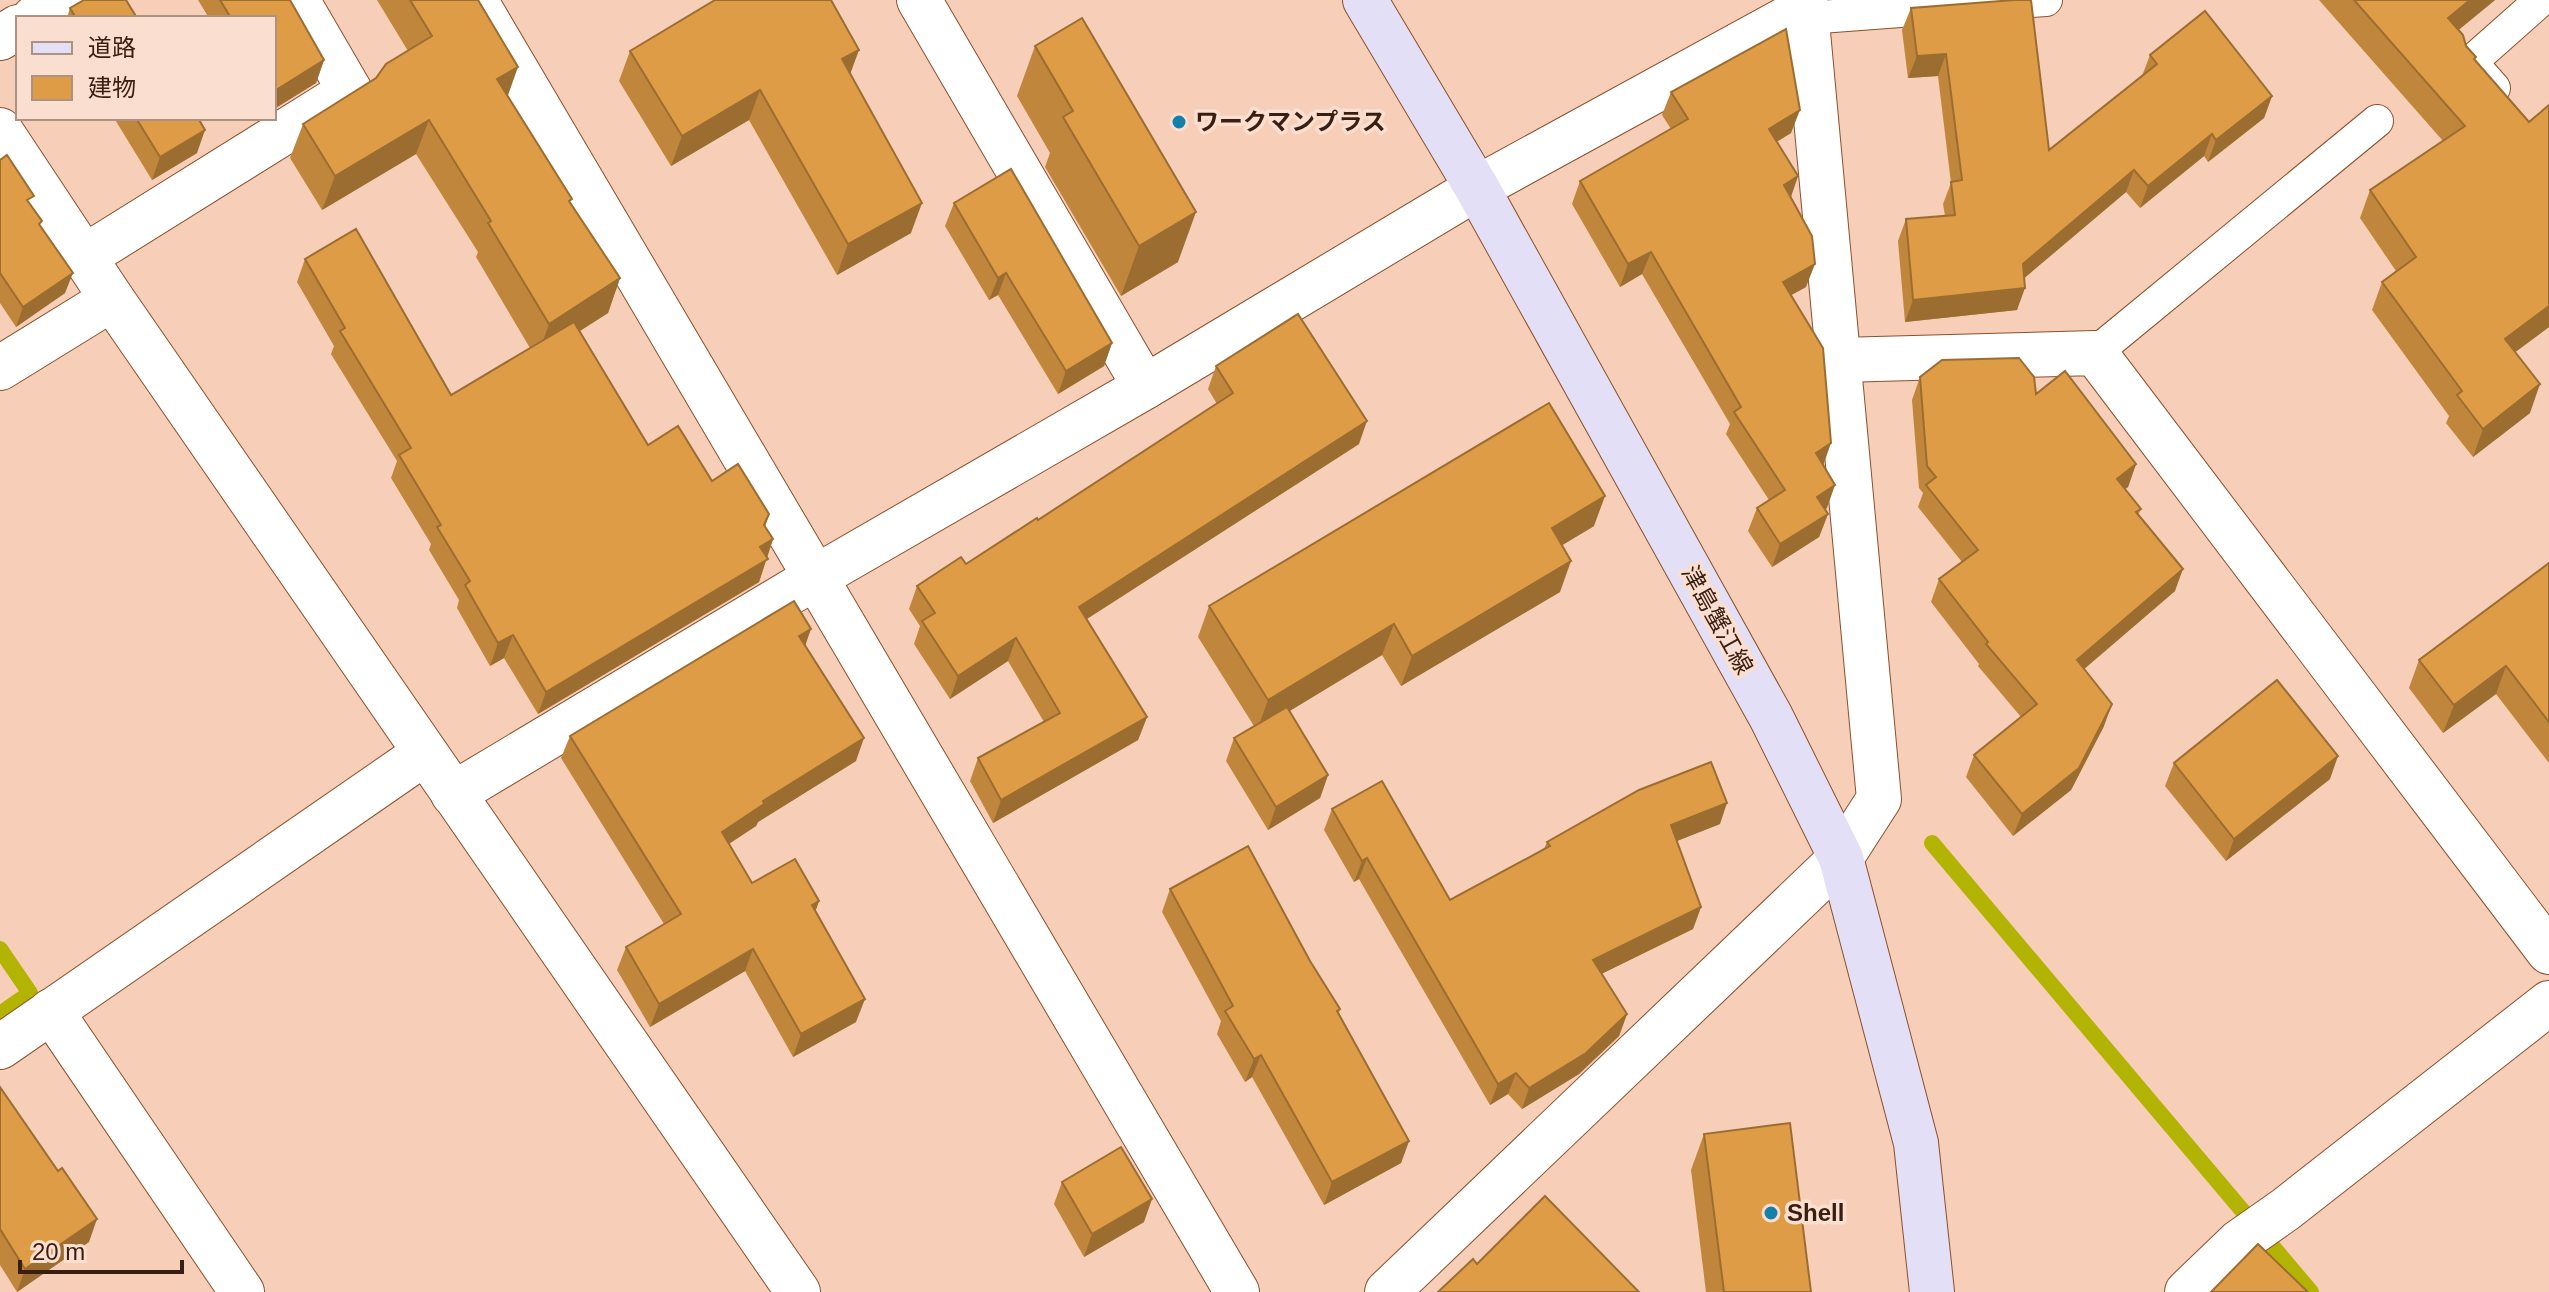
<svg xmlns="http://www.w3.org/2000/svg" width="2549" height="1292" viewBox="0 0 2549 1292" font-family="Arial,'Noto Sans JP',sans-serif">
  <rect width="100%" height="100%" fill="#f7ceb7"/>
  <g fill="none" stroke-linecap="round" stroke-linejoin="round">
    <g stroke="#b3b304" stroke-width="16">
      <path d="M 1932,843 L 2311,1292"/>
      <path d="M 0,949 L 30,993 L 0,1014"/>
    </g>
    <g stroke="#8a502d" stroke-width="34">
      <g id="lane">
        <path d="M 1807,18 L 2046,0"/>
        <path d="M 2494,88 L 2471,62 L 2541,0"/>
        <path d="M 2095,353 L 2377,121"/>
      </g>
    </g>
    <g stroke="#8a502d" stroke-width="46">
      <g id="street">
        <path d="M 475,0 L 1237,1292"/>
        <path d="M 919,0 L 1145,387"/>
        <path d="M 34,18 L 65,0"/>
        <path d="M 0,38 L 18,27"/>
        <path d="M 0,130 L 112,299 L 798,1292"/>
        <path d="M 84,257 L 350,91 L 297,0"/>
        <path d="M 1839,360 L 2095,353 L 2549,952"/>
        <path d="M 0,368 L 112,299"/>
        <path d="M 453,794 L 816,577 L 1145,387 L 1477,188 L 1806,8"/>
        <path d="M 51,1011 L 242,1292"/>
        <path d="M 0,1047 L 425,753"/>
        <path d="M 1387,1292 L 1841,858 L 1879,799 L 1805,0"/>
        <path d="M 2187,1292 L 2239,1242 L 2286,1209 L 2549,1003"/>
      </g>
    </g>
    <g stroke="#8a502d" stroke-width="46">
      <path id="secondary" d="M 1365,0 L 1477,188 L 1771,717 L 1841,858 L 1916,1143 L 1932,1292"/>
    </g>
    <use href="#lane" stroke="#fff" stroke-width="32"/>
    <use href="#street" stroke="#fff" stroke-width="44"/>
    <use href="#secondary" stroke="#e2dff7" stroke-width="44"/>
  </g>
  <g fill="#c0863c">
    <path d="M 198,0 L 290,0 L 324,60 L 316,83 L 274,109 L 274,18 L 209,18 Z"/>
    <path d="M 377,0 L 478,0 L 507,96 L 570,203 L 620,278 L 608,313 L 580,331 L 648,445 L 769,514 L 765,527 L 773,539 L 759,582 L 538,714 L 504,658 L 490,666 L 457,608 L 459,600 L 429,550 L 431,544 L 391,478 L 397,461 L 331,354 L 334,346 L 297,282 L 305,259 L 451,395 L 530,348 L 476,257 L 478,252 L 416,154 L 322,210 L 290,158 L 303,124 L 376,78 L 408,51 Z"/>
    <path d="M 2319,0 L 2495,0 L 2458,30 L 2475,60 L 2549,327 L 2515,352 L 2530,413 L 2473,457 L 2446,423 L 2449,416 L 2372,310 L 2382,282 L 2396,271 L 2360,218 L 2370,190 L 2443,141 Z"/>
    <path d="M 70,8 L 137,18 L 67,18 Z"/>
    <path d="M 1911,8 L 2049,150 L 2142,76 L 2150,55 L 2272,96 L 2264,118 L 2208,162 L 2204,156 L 2140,208 L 2126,192 L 2024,278 L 2017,310 L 1905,322 L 1898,241 L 1906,219 L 1945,216 L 1943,204 L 1951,183 L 1938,76 L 1908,78 L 1902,30 Z"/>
    <path d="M 1035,46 L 1178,262 L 1121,296 L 1045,167 L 1050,153 L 1017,96 Z"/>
    <path d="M 630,51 L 850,74 L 911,233 L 837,275 L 749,120 L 671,166 L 619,81 Z"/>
    <path d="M 1671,92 L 1791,133 L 1777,142 L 1798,176 L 1791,197 L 1806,287 L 1791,295 L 1823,465 L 1827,508 L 1825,509 L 1828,514 L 1819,537 L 1772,567 L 1748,531 L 1757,508 L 1769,500 L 1726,434 L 1730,424 L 1642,274 L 1620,287 L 1572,204 L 1580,181 L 1671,129 L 1662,115 Z"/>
    <path d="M 114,118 L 198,118 L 197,153 L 152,180 Z"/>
    <path d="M 0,160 L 31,205 L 40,226 L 65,293 L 16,327 L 0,303 Z"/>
    <path d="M 954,203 L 1112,343 L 1104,366 L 1058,394 L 998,295 L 989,300 L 945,226 Z"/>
    <path d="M 1216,366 L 1359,444 L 1087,619 L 1147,717 L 1138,740 L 993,823 L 970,781 L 978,758 L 1044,722 L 1008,661 L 950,699 L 914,644 L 920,626 L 909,609 L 917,586 L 966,564 L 1038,520 L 1217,404 L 1208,389 Z"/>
    <path d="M 1920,377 L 2036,394 L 2136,464 L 2128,487 L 2125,489 L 2141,509 L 2138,515 L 2175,591 L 2084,669 L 2104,726 L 2071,790 L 2013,836 L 1966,777 L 1974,755 L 2021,717 L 1978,666 L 1979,664 L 1931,602 L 1939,579 L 1962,562 L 1918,507 L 1923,493 L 1919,488 L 1912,400 Z"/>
    <path d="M 1594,526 L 1562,545 L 1560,592 L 1401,686 L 1382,655 L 1289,711 L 1328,775 L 1320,798 L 1268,830 L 1226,761 L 1234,738 L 1254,726 L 1198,637 L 1209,606 Z"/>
    <path d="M 2549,563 L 2549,763 L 2496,694 L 2443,733 L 2409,688 L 2419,660 Z"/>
    <path d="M 805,645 L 856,761 L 758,822 L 756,826 L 729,844 L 752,883 L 819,901 L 815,912 L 856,1022 L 793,1057 L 745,971 L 650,1027 L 617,970 L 626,947 L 664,924 L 561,758 L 570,736 Z"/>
    <path d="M 2174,763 L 2330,779 L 2226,861 L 2165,786 Z"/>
    <path d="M 1332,809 L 1450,900 L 1544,849 L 1547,842 L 1720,824 L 1677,841 L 1701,907 L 1693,929 L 1601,974 L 1627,1014 L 1619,1036 L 1579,1074 L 1522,1109 L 1508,1094 L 1490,1105 L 1359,879 L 1354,882 L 1324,830 Z"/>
    <path d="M 1170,889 L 1310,961 L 1340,1009 L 1339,1013 L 1409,1141 L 1401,1163 L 1324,1205 L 1252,1077 L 1245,1082 L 1217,1034 L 1221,1021 L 1162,912 Z"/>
    <path d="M 0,1087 L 89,1242 L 17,1292 L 0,1265 Z"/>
    <path d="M 1704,1134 L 1811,1292 L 1706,1292 L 1691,1170 Z"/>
    <path d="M 1062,1182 L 1144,1222 L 1084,1257 L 1054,1204 Z"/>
  </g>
  <g fill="#9c6d31">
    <path d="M 2470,0 L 2495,0 L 2438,47 L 2448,18 Z"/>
    <path d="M 859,50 L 848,80 L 842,59 Z"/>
    <path d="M 1946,54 L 1938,76 L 1908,78 L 1917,56 Z"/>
    <path d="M 324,60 L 316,83 L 274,109 L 274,96 L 276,90 Z"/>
    <path d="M 518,67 L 506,101 L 497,79 Z"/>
    <path d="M 760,90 L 749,120 L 671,166 L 682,136 Z"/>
    <path d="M 2272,96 L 2264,118 L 2208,162 L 2216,140 Z"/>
    <path d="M 1800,110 L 1791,133 L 1761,151 L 1769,129 Z"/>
    <path d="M 429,120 L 416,154 L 322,210 L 335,176 Z"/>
    <path d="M 205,130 L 197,153 L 152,180 L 160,157 Z"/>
    <path d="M 2212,134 L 2204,156 L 2140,208 L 2148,186 Z"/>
    <path d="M 2134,170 L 2126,192 L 2015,286 L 2023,264 Z"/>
    <path d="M 1798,176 L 1790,199 L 1784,185 Z"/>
    <path d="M 922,203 L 911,233 L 837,275 L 848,244 Z"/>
    <path d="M 1196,212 L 1178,262 L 1121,296 L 1139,246 Z"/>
    <path d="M 1651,252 L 1642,274 L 1620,287 L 1628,264 Z"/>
    <path d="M 1815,264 L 1806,287 L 1775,304 L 1783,282 Z"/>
    <path d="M 73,273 L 65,293 L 16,327 L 23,307 Z"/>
    <path d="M 1006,273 L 998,295 L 989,300 L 998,278 Z"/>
    <path d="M 620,278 L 608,313 L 537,358 L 549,324 Z"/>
    <path d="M 2025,288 L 2017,310 L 1905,322 L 1913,300 Z"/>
    <path d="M 2549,306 L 2549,327 L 2494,368 L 2505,339 Z"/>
    <path d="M 1112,343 L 1104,366 L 1058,394 L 1066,371 Z"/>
    <path d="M 2540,384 L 2530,413 L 2473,457 L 2483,429 Z"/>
    <path d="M 1367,421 L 1359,444 L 1071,629 L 1079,607 Z"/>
    <path d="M 1831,443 L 1823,466 L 1816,453 Z"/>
    <path d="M 2136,464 L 2128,487 L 2109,501 L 2117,479 Z"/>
    <path d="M 1835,485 L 1827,508 L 1809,520 L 1817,497 Z"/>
    <path d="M 1605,496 L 1594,526 L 1541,558 L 1552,528 Z"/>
    <path d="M 1828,514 L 1819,537 L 1772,567 L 1780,544 Z"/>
    <path d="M 773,539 L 759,582 L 538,714 L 546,692 Z"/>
    <path d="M 1571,561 L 1560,592 L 1401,686 L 1412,656 Z"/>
    <path d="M 2183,569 L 2175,591 L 2069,682 L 2077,660 Z"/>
    <path d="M 1394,624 L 1382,655 L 1257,731 L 1268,700 Z"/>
    <path d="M 811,629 L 803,652 L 799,636 Z"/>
    <path d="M 513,635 L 504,658 L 490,666 L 498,643 Z"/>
    <path d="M 1016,638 L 1008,661 L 950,699 L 958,676 Z"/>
    <path d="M 2506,666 L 2496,694 L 2443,733 L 2454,705 Z"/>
    <path d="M 2112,704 L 2104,726 L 2071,790 L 2013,836 L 2022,814 Z"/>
    <path d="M 1147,717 L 1138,740 L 993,823 L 1001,800 Z"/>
    <path d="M 864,738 L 856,761 L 758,822 L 756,826 L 713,854 L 722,832 L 763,801 Z"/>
    <path d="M 2338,756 L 2330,779 L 2226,861 L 2234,839 Z"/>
    <path d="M 1328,775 L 1320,798 L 1268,830 L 1276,807 Z"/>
    <path d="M 1727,803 L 1720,824 L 1664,846 L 1671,825 Z"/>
    <path d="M 1367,858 L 1359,879 L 1354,882 L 1362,861 Z"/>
    <path d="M 819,901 L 811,924 L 812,905 Z"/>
    <path d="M 1701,907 L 1693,929 L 1585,982 L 1593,960 Z"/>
    <path d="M 753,949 L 745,971 L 650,1027 L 659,1004 Z"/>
    <path d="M 865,999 L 856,1022 L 793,1057 L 801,1034 Z"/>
    <path d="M 1627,1014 L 1619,1036 L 1579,1074 L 1522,1109 L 1529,1088 Z"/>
    <path d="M 1261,1055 L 1252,1077 L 1245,1082 L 1254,1059 Z"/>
    <path d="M 1516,1073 L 1508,1094 L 1490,1105 L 1498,1084 Z"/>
    <path d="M 1409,1141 L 1401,1163 L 1324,1205 L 1332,1182 Z"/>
    <path d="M 1152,1199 L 1144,1222 L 1084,1257 L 1092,1234 Z"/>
    <path d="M 97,1219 L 89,1242 L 17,1292 L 25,1269 Z"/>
  </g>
  <g fill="#df9c46" stroke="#9c6d31" stroke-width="2">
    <path d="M 84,0 L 126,0 L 137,18 L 76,18 L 70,8 Z"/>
    <path d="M 220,0 L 290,0 L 324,60 L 276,90 L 274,87 L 274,18 L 231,18 Z"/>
    <path d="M 410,0 L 478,0 L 518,67 L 497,79 L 572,199 L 569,201 L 620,278 L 549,324 L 488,223 L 491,221 L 429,120 L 335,176 L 303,124 L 376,78 L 386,64 L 432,36 Z"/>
    <path d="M 715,0 L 831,0 L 859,50 L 842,59 L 922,203 L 848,244 L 760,90 L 682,136 L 630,51 Z"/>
    <path d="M 2014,0 L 2031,0 L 2049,150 L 2157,64 L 2150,55 L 2205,11 L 2272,96 L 2216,140 L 2212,134 L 2148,186 L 2134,170 L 2023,264 L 2025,288 L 1913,300 L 1906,219 L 1955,215 L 1951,182 L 1962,180 L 1946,54 L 1917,56 L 1911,8 Z"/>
    <path d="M 2354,0 L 2470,0 L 2448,18 L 2463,35 L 2466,46 L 2476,57 L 2474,59 L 2529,122 L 2549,105 L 2549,306 L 2505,339 L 2540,384 L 2483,429 L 2457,395 L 2462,391 L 2382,282 L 2416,257 L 2370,190 L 2465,126 Z"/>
    <path d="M 1082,18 L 1196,212 L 1139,246 L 1063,117 L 1073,111 L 1035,46 Z"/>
    <path d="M 1786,29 L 1800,110 L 1769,129 L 1798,176 L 1784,185 L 1812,236 L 1815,264 L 1783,282 L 1823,348 L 1831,443 L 1816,453 L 1835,485 L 1817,497 L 1828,514 L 1780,544 L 1757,508 L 1785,490 L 1734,412 L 1741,407 L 1651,252 L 1628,264 L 1580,181 L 1688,119 L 1671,92 Z"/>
    <path d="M 136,118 L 198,118 L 205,130 L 160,157 Z"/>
    <path d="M 7,155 L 34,196 L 27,200 L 42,221 L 39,224 L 73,273 L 23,307 L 0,273 L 0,160 Z"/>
    <path d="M 1011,169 L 1112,343 L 1066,371 L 1006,273 L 998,278 L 954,203 Z"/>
    <path d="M 356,229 L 451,395 L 574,322 L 648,445 L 678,426 L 712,481 L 738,464 L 769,514 L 764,525 L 773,539 L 760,547 L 768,559 L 546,692 L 513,635 L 498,643 L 465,585 L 470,581 L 437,527 L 441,525 L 399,455 L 411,448 L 340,331 L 345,328 L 305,259 Z"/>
    <path d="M 1298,314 L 1367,421 L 1079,607 L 1147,717 L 1001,800 L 978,758 L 1060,713 L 1016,638 L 958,676 L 922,621 L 935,613 L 917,586 L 961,557 L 966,564 L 1037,518 L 1038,520 L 1233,393 L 1216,366 Z"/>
    <path d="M 2019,358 L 2034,377 L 2036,394 L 2065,371 L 2136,464 L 2117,479 L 2141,509 L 2136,512 L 2183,569 L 2077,660 L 2112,704 L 2079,768 L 2022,814 L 1974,755 L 2037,704 L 1986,644 L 1988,642 L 1939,579 L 1978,550 L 1926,485 L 1936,477 L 1927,466 L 1920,377 L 1942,360 Z"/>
    <path d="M 1549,403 L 1605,496 L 1552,528 L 1571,561 L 1412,656 L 1394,624 L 1268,700 L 1209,606 Z"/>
    <path d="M 2549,563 L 2549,722 L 2506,666 L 2454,705 L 2419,660 Z"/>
    <path d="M 794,601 L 811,629 L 799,636 L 864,738 L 763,801 L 764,804 L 722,832 L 752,883 L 795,859 L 819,901 L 812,905 L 865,999 L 801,1034 L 753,949 L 659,1004 L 626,947 L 681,914 L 570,736 Z"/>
    <path d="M 2277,680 L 2338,756 L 2234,839 L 2174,763 Z"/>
    <path d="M 1287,707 L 1328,775 L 1276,807 L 1234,738 Z"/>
    <path d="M 1711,762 L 1727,803 L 1671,825 L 1701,907 L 1593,960 L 1627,1014 L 1586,1053 L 1529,1088 L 1516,1073 L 1498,1084 L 1367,858 L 1362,861 L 1332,809 L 1382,781 L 1450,900 L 1550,846 L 1547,842 L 1639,790 Z"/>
    <path d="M 1248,846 L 1310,961 L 1340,1009 L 1337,1011 L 1409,1141 L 1332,1182 L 1261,1055 L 1254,1059 L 1225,1011 L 1233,1006 L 1170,889 Z"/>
    <path d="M 0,1087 L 58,1171 L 62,1168 L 97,1219 L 25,1269 L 0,1229 Z"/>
    <path d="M 1790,1123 L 1811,1292 L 1724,1292 L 1704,1134 Z"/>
    <path d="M 1121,1147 L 1152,1199 L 1092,1234 L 1062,1182 Z"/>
    <path d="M 1545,1196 L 1639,1292 L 1438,1292 L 1473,1259 L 1477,1264 Z"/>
    <path d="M 2258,1244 L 2308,1292 L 2211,1292 Z"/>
  </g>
  <g fill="#1581aa" stroke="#fadecf" stroke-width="3">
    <circle cx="1179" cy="122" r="8"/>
    <circle cx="1771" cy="1213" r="8"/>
  </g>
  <g text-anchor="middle" stroke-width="7" stroke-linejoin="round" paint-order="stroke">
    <g font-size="24" font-weight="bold" fill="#391f11" stroke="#fadecf" text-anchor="start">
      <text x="1195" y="130">ワークマンプラス</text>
      <text x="1787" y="1221">Shell</text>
    </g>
    <g font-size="24" fill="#391f11" stroke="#fadecf">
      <text transform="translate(1717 620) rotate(61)" y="8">津島蟹江線</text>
    </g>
  </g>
  <rect x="16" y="16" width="260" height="104" fill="#fadecf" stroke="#ad9283" stroke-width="2"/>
  <rect x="32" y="42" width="40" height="12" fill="#e2dff7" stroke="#ad9283" stroke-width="2"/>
  <text x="88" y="56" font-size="24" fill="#391f11">道路</text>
  <rect x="32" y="76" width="40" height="24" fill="#df9c46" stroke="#ad9283" stroke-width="2"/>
  <text x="88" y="96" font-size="24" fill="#391f11">建物</text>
  <path d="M20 1260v12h162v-12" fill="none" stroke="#391f11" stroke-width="4"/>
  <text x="32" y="1260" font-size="24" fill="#391f11" stroke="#fadecf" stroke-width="6" paint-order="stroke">20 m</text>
</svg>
